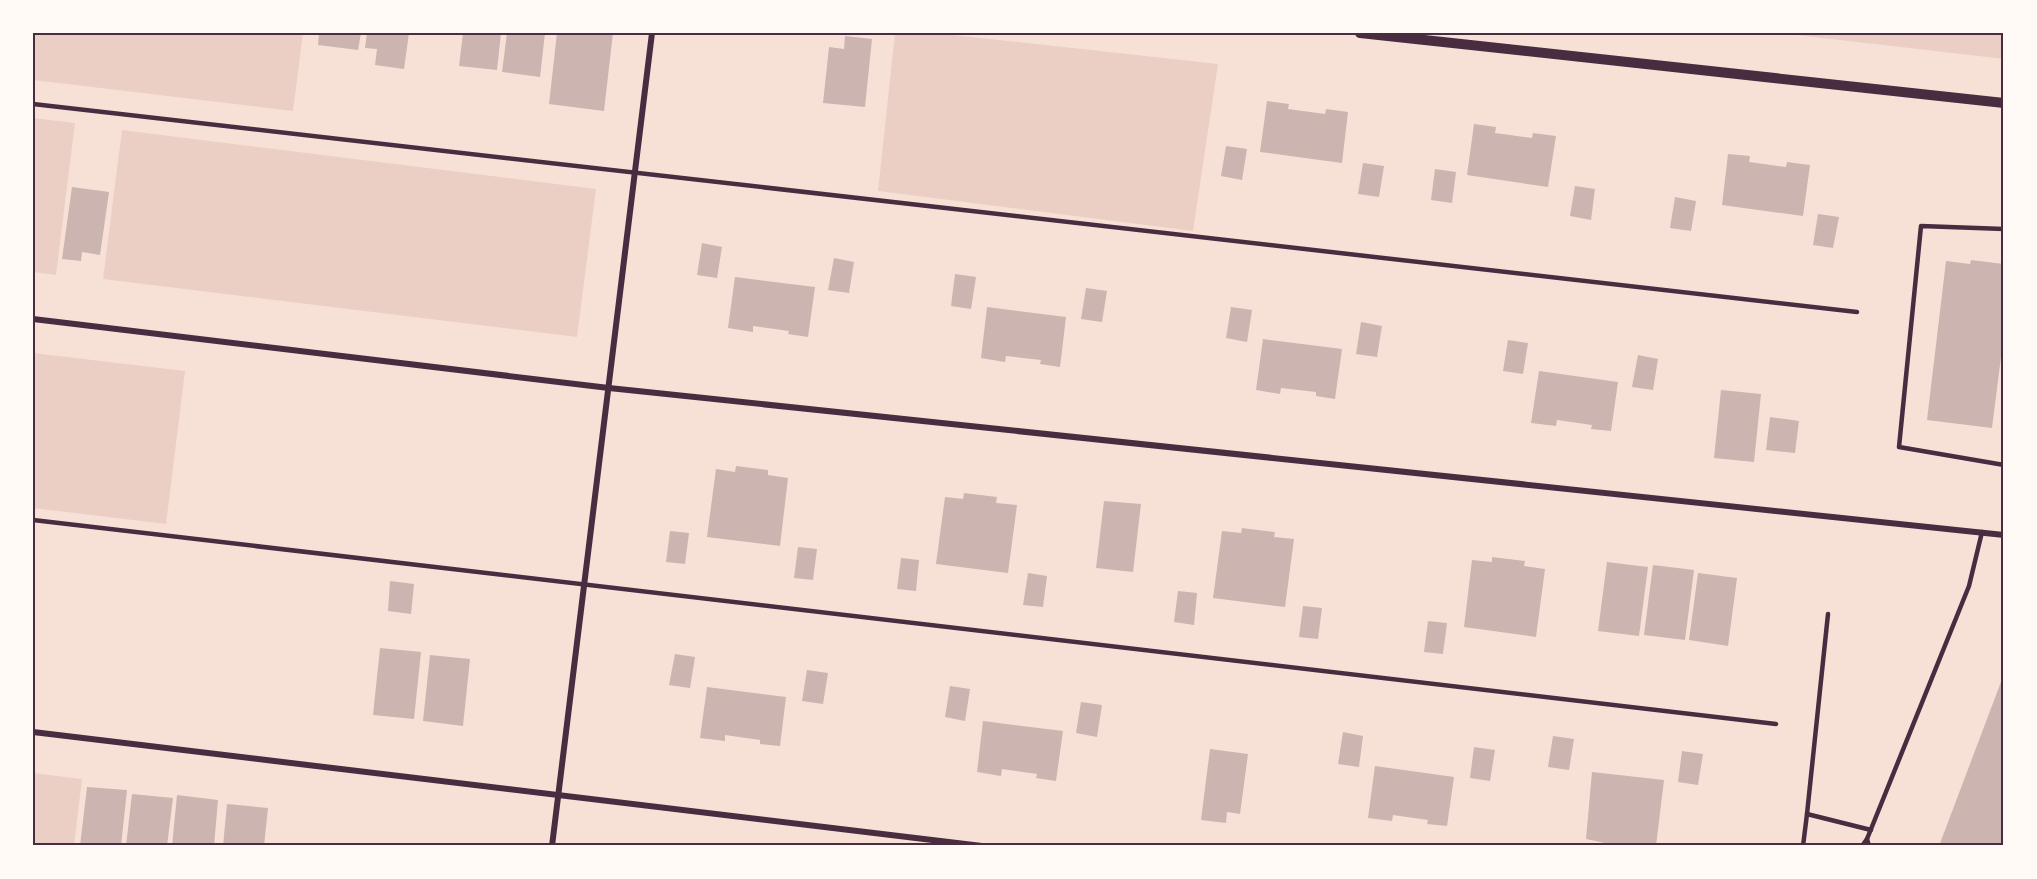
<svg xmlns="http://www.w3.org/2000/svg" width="2037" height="879" viewBox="0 0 2037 879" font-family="Poppins,sans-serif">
  <rect width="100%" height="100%" fill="#f7e1d7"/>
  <g fill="#ebcfc5">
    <path d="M 33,33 L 303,33 L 293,111 L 33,80 Z"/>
    <path d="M 895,33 L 935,33 L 1218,64 L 1193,231 L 878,191 Z"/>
    <path d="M 1788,33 L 2004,33 L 2004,59 L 1788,34 Z"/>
    <path d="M 33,118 L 75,123 L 56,275 L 33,272 Z"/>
    <path d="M 122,130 L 596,189 L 577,337 L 103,279 Z"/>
    <path d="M 33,353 L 185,371 L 166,524 L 33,508 Z"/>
    <path d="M 33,773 L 82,779 L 74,846 L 33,846 Z"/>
  </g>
  <g fill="#ccb4b1">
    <path d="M 319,33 L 361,33 L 358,50 L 318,45 Z"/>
    <path d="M 367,33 L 409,33 L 404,69 L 375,65 L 377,49 L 365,48 Z"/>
    <path d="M 463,33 L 501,33 L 497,70 L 459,66 Z"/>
    <path d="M 507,33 L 545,33 L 540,77 L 502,72 Z"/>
    <path d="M 557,33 L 613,33 L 604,111 L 549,104 Z"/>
    <path d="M 845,36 L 872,39 L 865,107 L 823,103 L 829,47 L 844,49 Z"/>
    <path d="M 1267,101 L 1289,104 L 1288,109 L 1325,114 L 1326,109 L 1348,112 L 1342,163 L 1260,152 Z"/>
    <path d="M 1474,124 L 1496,127 L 1495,133 L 1532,138 L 1533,133 L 1556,136 L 1548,187 L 1467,175 Z"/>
    <path d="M 1226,146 L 1247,149 L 1242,180 L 1221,176 Z"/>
    <path d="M 1728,154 L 1750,156 L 1749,162 L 1786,167 L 1787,162 L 1810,165 L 1803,216 L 1722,205 Z"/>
    <path d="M 1363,163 L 1384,166 L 1379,197 L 1358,194 Z"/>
    <path d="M 1435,169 L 1456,172 L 1452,203 L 1431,200 Z"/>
    <path d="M 1575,186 L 1595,189 L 1591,220 L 1570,216 Z"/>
    <path d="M 72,187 L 109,192 L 100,255 L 82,252 L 81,261 L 62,259 Z"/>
    <path d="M 1675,197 L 1696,201 L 1691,231 L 1670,228 Z"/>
    <path d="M 1818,214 L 1839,217 L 1833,248 L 1813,245 Z"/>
    <path d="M 702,243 L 722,247 L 717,278 L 697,275 Z"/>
    <path d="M 834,258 L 854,262 L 849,293 L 828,290 Z"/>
    <path d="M 1971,260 L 2004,264 L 2004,358 L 2001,357 L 1992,428 L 1927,420 L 1946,261 L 1970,264 Z"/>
    <path d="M 955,274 L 976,277 L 971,309 L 951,306 Z"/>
    <path d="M 735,277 L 815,287 L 808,337 L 788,334 L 789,331 L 753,326 L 753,332 L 728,328 Z"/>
    <path d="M 1086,288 L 1107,291 L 1102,322 L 1081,319 Z"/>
    <path d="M 987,307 L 1066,317 L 1060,367 L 1040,364 L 1041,360 L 1006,356 L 1005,362 L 981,358 Z"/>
    <path d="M 1231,307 L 1252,310 L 1247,342 L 1226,338 Z"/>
    <path d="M 1361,322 L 1382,326 L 1377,357 L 1356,354 Z"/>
    <path d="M 1263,339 L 1342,349 L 1335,399 L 1316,396 L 1316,392 L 1281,388 L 1280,394 L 1256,390 Z"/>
    <path d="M 1508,340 L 1528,343 L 1523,374 L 1503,371 Z"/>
    <path d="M 1638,355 L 1658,359 L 1653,390 L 1632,387 Z"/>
    <path d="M 1539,371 L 1618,382 L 1611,431 L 1591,429 L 1592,425 L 1557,420 L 1556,426 L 1531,423 Z"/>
    <path d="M 1721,390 L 1761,394 L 1754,462 L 1714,458 Z"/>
    <path d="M 1770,417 L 1799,421 L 1795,453 L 1766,450 Z"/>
    <path d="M 736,466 L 768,470 L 768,475 L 788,478 L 780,546 L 707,537 L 716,469 L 735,472 Z"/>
    <path d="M 964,493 L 997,497 L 996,503 L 1017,505 L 1008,573 L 936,564 L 945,497 L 963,499 Z"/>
    <path d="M 1104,501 L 1141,504 L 1133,572 L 1096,568 Z"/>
    <path d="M 1242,528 L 1275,532 L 1274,537 L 1294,539 L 1285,607 L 1213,598 L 1222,531 L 1241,533 Z"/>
    <path d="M 670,531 L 689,533 L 685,564 L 666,562 Z"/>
    <path d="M 798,547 L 817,549 L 813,580 L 794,578 Z"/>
    <path d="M 1492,557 L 1525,561 L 1524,566 L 1545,569 L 1536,637 L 1464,627 L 1472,560 L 1492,562 Z"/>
    <path d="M 901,558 L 919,560 L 916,591 L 897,589 Z"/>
    <path d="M 1607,562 L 1648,567 L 1639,636 L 1598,631 Z"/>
    <path d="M 1653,565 L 1694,570 L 1685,640 L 1644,635 Z"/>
    <path d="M 1028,573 L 1047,576 L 1043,607 L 1023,605 Z"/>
    <path d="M 1698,573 L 1737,578 L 1728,646 L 1689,640 Z"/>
    <path d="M 390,581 L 414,584 L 411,614 L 388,611 Z"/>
    <path d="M 1178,591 L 1197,593 L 1194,625 L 1174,622 Z"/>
    <path d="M 1303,606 L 1322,608 L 1318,639 L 1299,637 Z"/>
    <path d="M 1428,621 L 1447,623 L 1443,654 L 1424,652 Z"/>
    <path d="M 380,648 L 421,652 L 414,719 L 373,715 Z"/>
    <path d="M 675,654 L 695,657 L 690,688 L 669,685 Z"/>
    <path d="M 430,655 L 470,659 L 463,726 L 423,721 Z"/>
    <path d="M 807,670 L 828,673 L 823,704 L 802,701 Z"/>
    <path d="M 2004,674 L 2004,846 L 1939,846 Z"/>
    <path d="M 950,686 L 970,689 L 965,721 L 945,717 Z"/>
    <path d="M 707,687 L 786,697 L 780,746 L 760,744 L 760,740 L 725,735 L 725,741 L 700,738 Z"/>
    <path d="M 1081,702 L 1102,705 L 1097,737 L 1076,733 Z"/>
    <path d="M 983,721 L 1063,731 L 1056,781 L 1036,778 L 1037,774 L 1002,769 L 1001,776 L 977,772 Z"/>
    <path d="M 1343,732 L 1363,736 L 1359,767 L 1338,764 Z"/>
    <path d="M 1553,736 L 1574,739 L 1569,770 L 1548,767 Z"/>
    <path d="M 1474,747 L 1495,750 L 1490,781 L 1470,778 Z"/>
    <path d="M 1210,749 L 1248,754 L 1240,814 L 1227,812 L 1226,823 L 1201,820 Z"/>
    <path d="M 1682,751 L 1703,754 L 1698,785 L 1678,782 Z"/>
    <path d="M 1375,766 L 1454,777 L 1447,826 L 1427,824 L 1428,820 L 1393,815 L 1392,821 L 1368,818 Z"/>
    <path d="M 1592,772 L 1664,780 L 1656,846 L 1619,846 L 1586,839 Z"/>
    <path d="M 87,787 L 127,790 L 121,846 L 80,846 Z"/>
    <path d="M 132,794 L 173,798 L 167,846 L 126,846 Z"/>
    <path d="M 177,795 L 218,800 L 214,846 L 172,846 Z"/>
    <path d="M 227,804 L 268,808 L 264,846 L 223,846 Z"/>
  </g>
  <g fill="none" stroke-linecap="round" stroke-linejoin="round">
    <g stroke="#4a2c40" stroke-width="4.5">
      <path d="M 33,104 L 1857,312"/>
      <path d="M 2004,229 L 1921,226 L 1899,447 L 2004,465"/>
      <path d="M 33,520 L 1776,724"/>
      <path d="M 1828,614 L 1807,814 L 1871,830"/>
      <path d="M 1867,839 L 1969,586 L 1982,532"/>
      <path d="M 1803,846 L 1807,814"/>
      <path d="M 1862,846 L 1867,839 L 1869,846"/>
    </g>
    <g stroke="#4a2c40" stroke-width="6">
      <path d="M 33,319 L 609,388 L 2004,535"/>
      <path d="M 33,732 L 982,846"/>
      <path d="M 552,846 L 652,33"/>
    </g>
    <path stroke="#4a2c40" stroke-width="10" d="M 1360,33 L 2004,103"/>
  </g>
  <rect width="2037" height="879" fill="none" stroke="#fffaf5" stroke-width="69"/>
  <rect x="34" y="34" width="1968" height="810" fill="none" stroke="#4a2c40" stroke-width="2"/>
</svg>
